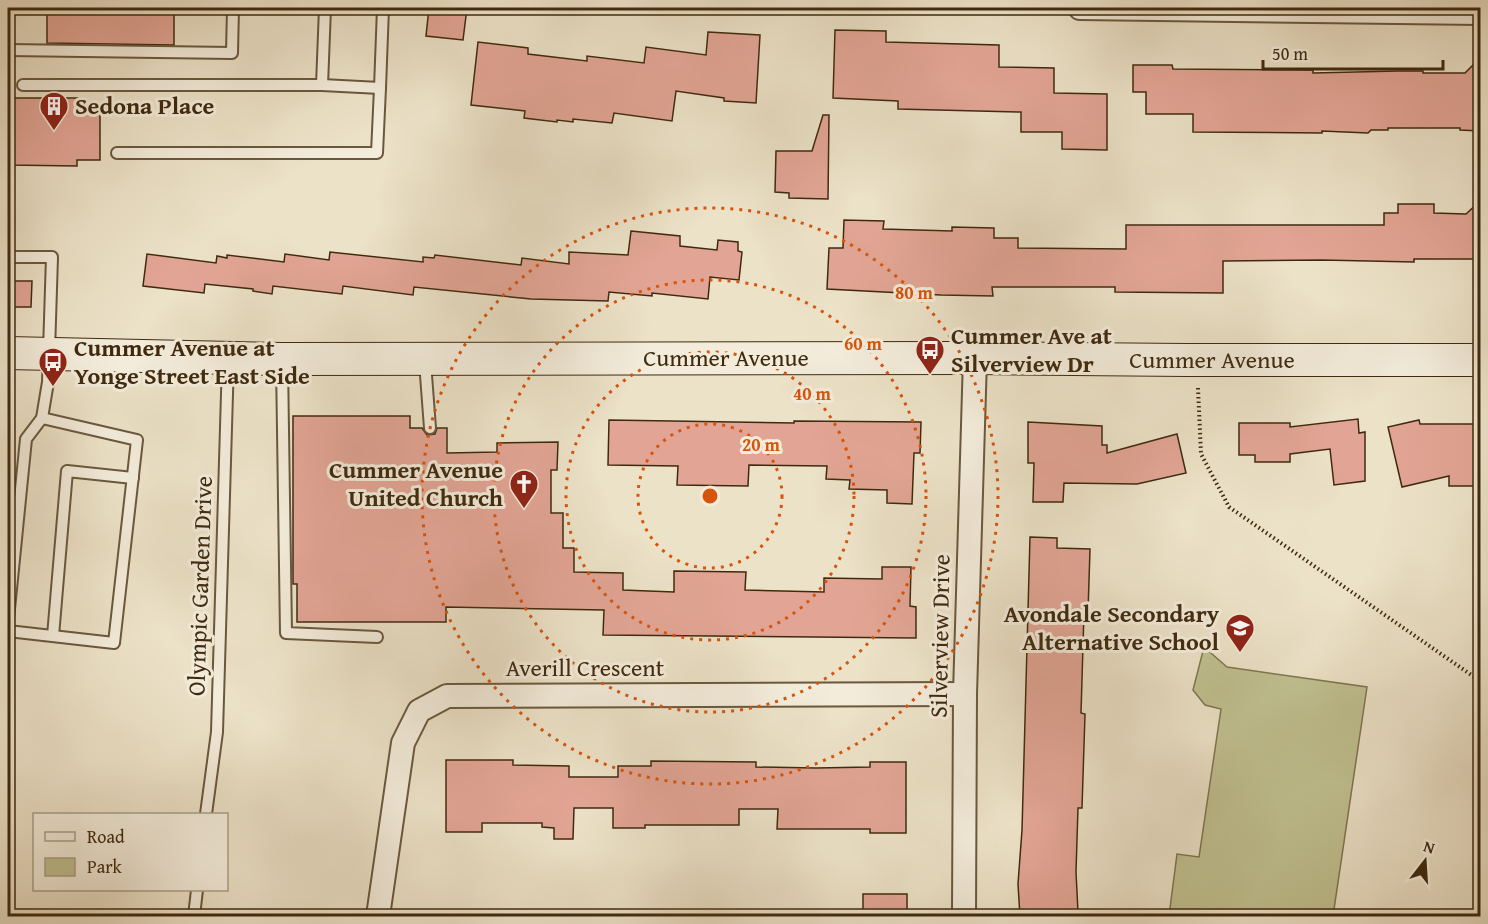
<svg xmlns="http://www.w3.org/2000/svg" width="1488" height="924" viewBox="0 0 1488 924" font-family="'Gentium Book Plus',serif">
  <rect width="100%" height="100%" fill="#ece2c8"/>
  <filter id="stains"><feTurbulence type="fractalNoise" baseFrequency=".00333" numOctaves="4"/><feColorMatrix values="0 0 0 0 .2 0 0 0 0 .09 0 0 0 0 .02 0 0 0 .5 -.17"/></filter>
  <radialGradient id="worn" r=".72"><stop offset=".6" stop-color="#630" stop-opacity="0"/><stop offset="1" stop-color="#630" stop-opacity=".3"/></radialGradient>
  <path fill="#c0c090" stroke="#807550" stroke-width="1.5" d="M 1204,647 L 1227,667 L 1367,687 L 1333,916 L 1169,916 L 1177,854 L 1199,857 L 1221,709 L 1205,705 L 1193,690 Z"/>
  <g fill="#e2a595" stroke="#3f2a0f" stroke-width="1.5">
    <path d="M 47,8 L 174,8 L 174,45 L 47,43 Z"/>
    <path d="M 429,8 L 467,8 L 463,40 L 426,36 Z"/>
    <path d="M 835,30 L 886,31 L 886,42 L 999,45 L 999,67 L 1054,68 L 1054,93 L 1107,94 L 1107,150 L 1062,149 L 1062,132 L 1021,132 L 1021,112 L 898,109 L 898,101 L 833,98 Z"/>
    <path d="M 708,32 L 760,35 L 756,103 L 724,101 L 724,98 L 676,91 L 672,121 L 614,113 L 612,123 L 573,119 L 573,122 L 557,120 L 557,122 L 524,118 L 525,111 L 471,105 L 478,42 L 528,48 L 528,54 L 587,61 L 587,56 L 644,63 L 646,47 L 706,55 Z"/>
    <path d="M 1480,58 L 1480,131 L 1460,130 L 1460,128 L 1388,128 L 1388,130 L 1371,130 L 1368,133 L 1322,131 L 1322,133 L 1193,132 L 1193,114 L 1146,114 L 1146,92 L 1133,92 L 1133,65 L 1172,65 L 1173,69 L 1313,70 L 1313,73 L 1398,71 L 1423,71 L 1423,73 L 1465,73 Z"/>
    <path d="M 8,98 L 78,98 L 78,103 L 100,104 L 100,160 L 77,160 L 77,166 L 8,165 Z"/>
    <path d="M 823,115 L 829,115 L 828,199 L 789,198 L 789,193 L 775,192 L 776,151 L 812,151 Z"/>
    <path d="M 1480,201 L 1480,259 L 1414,259 L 1414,262 L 1322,260 L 1223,261 L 1223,293 L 1115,292 L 1115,287 L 992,287 L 993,296 L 941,295 L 827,289 L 829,248 L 843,248 L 844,220 L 884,221 L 883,229 L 952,231 L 952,227 L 994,228 L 994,238 L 1018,238 L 1018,248 L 1126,249 L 1126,225 L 1384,225 L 1384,213 L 1398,213 L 1398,204 L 1434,204 L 1434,213 L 1466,214 Z"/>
    <path d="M 631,231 L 680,236 L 680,246 L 717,250 L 718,240 L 738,242 L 738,251 L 742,252 L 739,280 L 710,277 L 708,299 L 652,293 L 652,296 L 609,292 L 608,301 L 531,299 L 414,287 L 413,295 L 343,286 L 342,294 L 273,286 L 272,294 L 253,291 L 253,289 L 205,284 L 204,293 L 143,286 L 147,254 L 216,263 L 217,256 L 227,258 L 227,255 L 284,262 L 285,254 L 329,260 L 330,252 L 423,262 L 423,257 L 434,258 L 435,255 L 521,265 L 522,258 L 569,264 L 569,252 L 628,255 Z"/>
    <path d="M 8,281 L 32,281 L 31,307 L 8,307 Z"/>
    <path d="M 293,416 L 410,416 L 410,428 L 422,428 L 427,435 L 435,434 L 437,428 L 447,428 L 447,453 L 497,452 L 497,443 L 558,442 L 557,470 L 551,470 L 551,513 L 563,513 L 563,548 L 574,548 L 574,572 L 623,573 L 623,590 L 674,592 L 674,571 L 746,572 L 745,590 L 824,592 L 824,578 L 882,579 L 882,567 L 911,567 L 910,606 L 916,607 L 916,638 L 603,635 L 604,610 L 446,607 L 446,622 L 297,622 L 297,584 L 293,584 Z"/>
    <path d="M 1358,419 L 1359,433 L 1365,432 L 1365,481 L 1334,485 L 1330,449 L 1290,454 L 1290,462 L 1255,462 L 1255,455 L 1239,455 L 1239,423 L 1290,423 L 1290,427 Z"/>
    <path d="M 609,420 L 794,423 L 794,421 L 921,422 L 920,453 L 914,453 L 912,504 L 887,503 L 887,490 L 849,489 L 850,480 L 826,479 L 827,466 L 749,465 L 748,486 L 677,485 L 678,466 L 608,465 Z"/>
    <path d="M 1419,420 L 1420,424 L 1480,424 L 1480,486 L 1449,486 L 1449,476 L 1402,487 L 1388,427 Z"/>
    <path d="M 1028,422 L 1102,426 L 1102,445 L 1107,445 L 1107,453 L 1177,434 L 1186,473 L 1137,484 L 1064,483 L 1063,502 L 1033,502 L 1034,463 L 1028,463 Z"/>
    <path d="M 1030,537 L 1057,538 L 1057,548 L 1090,549 L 1088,612 L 1084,612 L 1081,713 L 1085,714 L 1082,808 L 1078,808 L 1076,872 L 1078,912 L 1074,913 L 1075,914 L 1020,916 L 1018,884 L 1022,830 Z"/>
    <path d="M 446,760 L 513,760 L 513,765 L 569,766 L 569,777 L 618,777 L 618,766 L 651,766 L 651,761 L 756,762 L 756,767 L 816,768 L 870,767 L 870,762 L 906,762 L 906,833 L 870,833 L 870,829 L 777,829 L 778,809 L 739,809 L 739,825 L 645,825 L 645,828 L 613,828 L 613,808 L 574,808 L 573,839 L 554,839 L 554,828 L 542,827 L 542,823 L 482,823 L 482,832 L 446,832 Z"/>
    <rect x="863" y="894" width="44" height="22"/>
  </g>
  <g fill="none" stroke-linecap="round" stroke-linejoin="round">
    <g stroke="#6a583d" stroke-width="14">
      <g id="lane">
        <path d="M 8,50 L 232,53 L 233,8"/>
        <path d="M 23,85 L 322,85 L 380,88 L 383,8"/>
        <path d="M 322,85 L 325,8"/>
        <path d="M 117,153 L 377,153 L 380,88"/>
        <path d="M 8,257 L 52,257 L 48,382 L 42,418 L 26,439 L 8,619"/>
        <path d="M 425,362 L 430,428"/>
        <path d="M 282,363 L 286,633 L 377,637"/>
        <path d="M 8,631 L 114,643 L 137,440 L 42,418"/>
        <path d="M 53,636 L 67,471 L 133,478"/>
        <path d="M 206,814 L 217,732 L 228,360"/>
        <path d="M 194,916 L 197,890"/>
      </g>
    </g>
    <g stroke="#6a583d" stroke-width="26">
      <g id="street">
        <path d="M 1080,8 L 1480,13"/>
        <path d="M 378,916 L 403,743 L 419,711 L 447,696 L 965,694"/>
        <path d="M 964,916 L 965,694 L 975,358"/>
      </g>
    </g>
    <g stroke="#3f2a0f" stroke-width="34">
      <path id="secondary" d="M 8,353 L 282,359 L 975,358 L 1187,360 L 1480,360"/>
    </g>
    <path stroke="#3f2a0f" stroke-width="4" stroke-dasharray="1.5 3" stroke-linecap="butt" d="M 1198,388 L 1201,454 L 1229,507 L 1480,681"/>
    <use href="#lane" stroke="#f3ecdb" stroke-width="10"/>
    <use href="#street" stroke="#f3ecdb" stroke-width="22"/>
    <use href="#secondary" stroke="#f3ecdb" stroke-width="32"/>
  </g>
  <g fill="none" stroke="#d7540c" stroke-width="3" stroke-dasharray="3 6">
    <circle cx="710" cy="496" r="72"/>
    <circle cx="710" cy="496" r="144"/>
    <circle cx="710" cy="496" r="216"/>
    <circle cx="710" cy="496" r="288"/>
  </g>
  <defs>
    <g id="building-pin" transform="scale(1.5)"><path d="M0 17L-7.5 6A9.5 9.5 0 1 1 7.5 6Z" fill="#8f2418" stroke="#f3ecdb"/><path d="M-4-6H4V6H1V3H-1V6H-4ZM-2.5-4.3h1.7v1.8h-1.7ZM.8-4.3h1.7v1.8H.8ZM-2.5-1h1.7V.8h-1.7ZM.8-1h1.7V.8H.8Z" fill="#fff"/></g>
    <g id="bus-pin" transform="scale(1.5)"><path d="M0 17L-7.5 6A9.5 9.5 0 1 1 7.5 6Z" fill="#8f2418" stroke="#f3ecdb"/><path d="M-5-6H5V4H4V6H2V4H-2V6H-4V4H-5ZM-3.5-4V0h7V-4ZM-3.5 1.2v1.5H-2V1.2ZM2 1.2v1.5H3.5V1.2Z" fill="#fff"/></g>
    <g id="church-pin" transform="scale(1.5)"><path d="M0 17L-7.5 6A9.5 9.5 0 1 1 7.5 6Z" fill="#8f2418" stroke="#f3ecdb"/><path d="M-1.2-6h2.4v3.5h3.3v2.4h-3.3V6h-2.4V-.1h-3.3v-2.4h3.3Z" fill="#fff"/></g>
    <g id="school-pin" transform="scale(1.5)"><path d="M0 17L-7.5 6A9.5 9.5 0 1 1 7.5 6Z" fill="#8f2418" stroke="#f3ecdb"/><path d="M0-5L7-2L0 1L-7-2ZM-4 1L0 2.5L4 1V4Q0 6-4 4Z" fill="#fff"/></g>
  </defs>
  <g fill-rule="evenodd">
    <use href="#building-pin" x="54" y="106"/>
    <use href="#bus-pin" x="930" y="350"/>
    <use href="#bus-pin" x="53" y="362"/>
    <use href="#church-pin" x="524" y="484"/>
    <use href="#school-pin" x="1240" y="628"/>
  </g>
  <g text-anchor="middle" stroke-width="6" stroke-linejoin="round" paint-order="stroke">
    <g font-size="24" font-weight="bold" fill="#3f2a0f" stroke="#f3ecdb" text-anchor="start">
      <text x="75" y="114">Sedona Place</text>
      <text x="951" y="344">Cummer Ave at<tspan x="951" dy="28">Silverview Dr</tspan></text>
      <text x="74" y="356">Cummer Avenue at<tspan x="74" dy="28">Yonge Street East Side</tspan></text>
      <text x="503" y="478" text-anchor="end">Cummer Avenue<tspan x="503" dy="28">United Church</tspan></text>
      <text x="1219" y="622" text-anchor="end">Avondale Secondary<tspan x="1219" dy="28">Alternative School</tspan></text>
    </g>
    <g font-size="24" fill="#3f2a0f" stroke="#f3ecdb">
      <text x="726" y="366">Cummer Avenue</text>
      <text x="1212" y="368">Cummer Avenue</text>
      <text transform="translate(200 586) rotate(-88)" y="8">Olympic Garden Drive</text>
      <text transform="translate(940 636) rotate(-89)" y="8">Silverview Drive</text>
      <text x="585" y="676">Averill Crescent</text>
    </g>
  </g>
  <circle cx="710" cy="496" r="9" fill="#d7540c" stroke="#f3ecdb" stroke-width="3"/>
  <g font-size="18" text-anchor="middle" font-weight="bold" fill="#d7540c" stroke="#f3ecdb" stroke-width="6" stroke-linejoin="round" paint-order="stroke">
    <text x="914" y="299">80 m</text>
    <text x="863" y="350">60 m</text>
    <text x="812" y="400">40 m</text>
    <text x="761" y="451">20 m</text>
  </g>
  <rect width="1488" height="924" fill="none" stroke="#ece2c8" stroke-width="30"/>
  <rect x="9" y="9" width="1470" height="906" fill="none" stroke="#3f2a0f" stroke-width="3"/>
  <rect x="15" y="15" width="1458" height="894" fill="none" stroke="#3f2a0f" stroke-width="1.5"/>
  <rect x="33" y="813" width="195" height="78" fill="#f3ecdb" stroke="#ab9e89" stroke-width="1.5"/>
  <rect x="45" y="832" width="30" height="9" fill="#f3ecdb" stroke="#ab9e89" stroke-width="1.5"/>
  <text x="87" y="843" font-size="18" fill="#3f2a0f">Road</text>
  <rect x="45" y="858" width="30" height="18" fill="#c0c090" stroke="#ab9e89" stroke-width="1.5"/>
  <text x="87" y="873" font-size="18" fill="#3f2a0f">Park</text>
  <g transform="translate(1425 861) rotate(17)" stroke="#f3ecdb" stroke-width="4.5" paint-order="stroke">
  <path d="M0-4.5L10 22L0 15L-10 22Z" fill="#3f2a0f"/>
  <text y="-9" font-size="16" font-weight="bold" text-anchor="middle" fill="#3f2a0f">N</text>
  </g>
  <path d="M1263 60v9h180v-9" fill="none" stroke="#3f2a0f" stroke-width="3"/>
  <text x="1272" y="60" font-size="18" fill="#3f2a0f" stroke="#f3ecdb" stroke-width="4.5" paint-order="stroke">50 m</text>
  <rect width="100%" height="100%" filter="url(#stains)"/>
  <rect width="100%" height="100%" fill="url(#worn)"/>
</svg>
